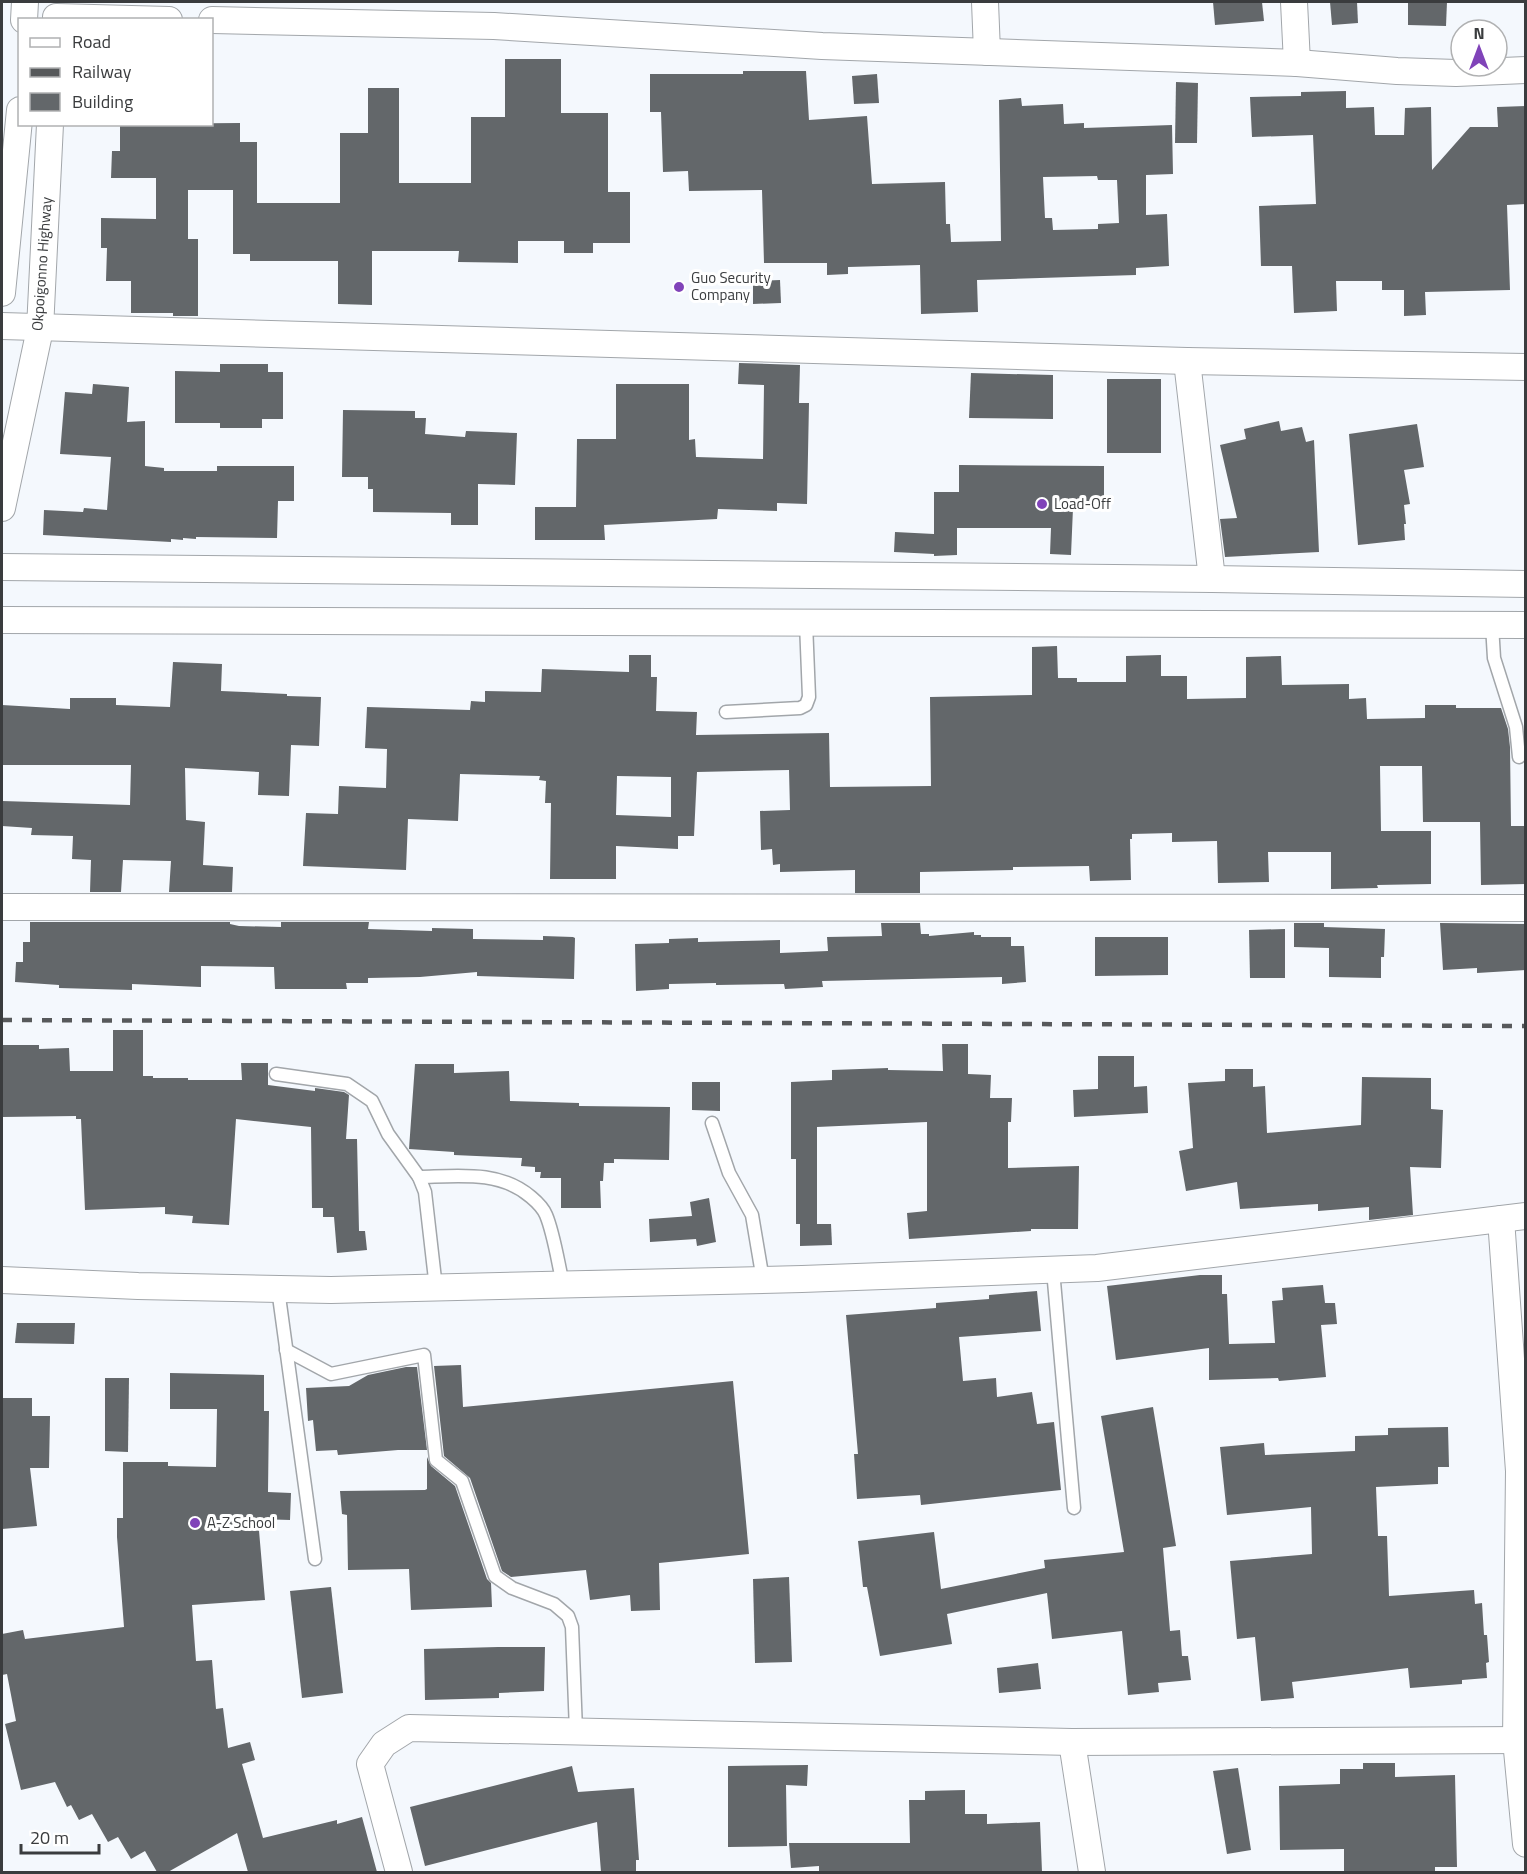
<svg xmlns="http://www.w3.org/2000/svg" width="1527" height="1874" viewBox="0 0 1527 1874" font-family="'Titillium Web',sans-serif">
  <rect width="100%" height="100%" fill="#f4f8fd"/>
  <g fill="#63676a" fill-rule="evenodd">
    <path d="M 1213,2 L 1262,2 L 1264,21 L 1215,25 Z"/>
    <path d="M 1330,2 L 1357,2 L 1358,23 L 1332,25 Z"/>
    <path d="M 1408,2 L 1447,2 L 1446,26 L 1408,25 Z"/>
    <path d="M 505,59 L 561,59 L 561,113 L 608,113 L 608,192 L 630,192 L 630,243 L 593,243 L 593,253 L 564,253 L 564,241 L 518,241 L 518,263 L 458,262 L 459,251 L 372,251 L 372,305 L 338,304 L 338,261 L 250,261 L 250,254 L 233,254 L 233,190 L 188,190 L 188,239 L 198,239 L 198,316 L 173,316 L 173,313 L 131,313 L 131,281 L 106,281 L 107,248 L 101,248 L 101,218 L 156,219 L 156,178 L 111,178 L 112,151 L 120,151 L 120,124 L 240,123 L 240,142 L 257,142 L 257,203 L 340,203 L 340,133 L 368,133 L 368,88 L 399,88 L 399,183 L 471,183 L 471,117 L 505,117 Z"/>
    <path d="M 743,71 L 806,71 L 809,120 L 867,116 L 872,184 L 945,182 L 946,224 L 950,224 L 951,242 L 1001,241 L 999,100 L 1021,98 L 1022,106 L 1063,104 L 1064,124 L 1084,123 L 1084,128 L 1172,125 L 1173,174 L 1146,175 L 1146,215 L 1167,214 L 1169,266 L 1136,268 L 1136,275 L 977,280 L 978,312 L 921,314 L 920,265 L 848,267 L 848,274 L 827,275 L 827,263 L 764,263 L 762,190 L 689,191 L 688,171 L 663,172 L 661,112 L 650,112 L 650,74 L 743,74 ZM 1097,176 L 1098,180 L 1117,180 L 1119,223 L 1098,224 L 1098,229 L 1053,230 L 1052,218 L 1045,218 L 1043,177 Z"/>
    <path d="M 877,74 L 879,103 L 854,104 L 852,76 Z"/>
    <path d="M 1176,82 L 1198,83 L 1197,143 L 1175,143 Z"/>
    <path d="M 1346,91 L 1346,108 L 1374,107 L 1375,135 L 1404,135 L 1405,108 L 1431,107 L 1432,170 L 1470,127 L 1498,127 L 1497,107 L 1526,106 L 1526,204 L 1507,205 L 1510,290 L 1425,292 L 1426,315 L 1404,316 L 1404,290 L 1382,290 L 1382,281 L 1336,281 L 1337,311 L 1294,313 L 1292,266 L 1261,266 L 1259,206 L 1316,204 L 1313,135 L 1252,137 L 1250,97 L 1301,96 L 1301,92 Z"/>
    <path d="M 780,280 L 781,303 L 753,304 L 753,281 Z"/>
    <path d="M 739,363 L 800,365 L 799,403 L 809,403 L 807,504 L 777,503 L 777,511 L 718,509 L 717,519 L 604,525 L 605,540 L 535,540 L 535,507 L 576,507 L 577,439 L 616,439 L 616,384 L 689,384 L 689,440 L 695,439 L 696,457 L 763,459 L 764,385 L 738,384 Z"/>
    <path d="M 220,364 L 268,364 L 268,372 L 283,372 L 283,419 L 262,419 L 262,428 L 220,428 L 220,423 L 175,423 L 175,371 L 220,372 Z"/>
    <path d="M 971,373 L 1053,375 L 1053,419 L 969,418 Z"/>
    <rect x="1107" y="379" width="54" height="74"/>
    <path d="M 93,384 L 129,387 L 127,422 L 145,421 L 145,466 L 164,468 L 164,471 L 217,471 L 217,466 L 294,466 L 294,501 L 278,501 L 277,538 L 196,537 L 196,539 L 183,538 L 183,540 L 171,539 L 171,542 L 43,535 L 44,510 L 83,512 L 84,508 L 107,510 L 111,457 L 60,454 L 65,392 L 92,394 Z"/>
    <path d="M 343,410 L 415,411 L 415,418 L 426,418 L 425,434 L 465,437 L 466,431 L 517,433 L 515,485 L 478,484 L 478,525 L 451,525 L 451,513 L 373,512 L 373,489 L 368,489 L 368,477 L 342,477 Z"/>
    <path d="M 1279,421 L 1281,431 L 1302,427 L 1306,442 L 1314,440 L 1319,552 L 1225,557 L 1220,519 L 1237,518 L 1220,445 L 1246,439 L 1244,429 Z"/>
    <path d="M 1417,424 L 1424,467 L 1404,470 L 1410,504 L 1404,505 L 1406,524 L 1404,524 L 1405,540 L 1358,545 L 1349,434 Z"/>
    <path d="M 959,465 L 1104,466 L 1104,508 L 1073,508 L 1071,555 L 1050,554 L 1051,528 L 957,528 L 957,555 L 934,556 L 934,554 L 894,552 L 895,532 L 934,534 L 934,492 L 959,492 Z"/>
    <path d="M 1057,646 L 1058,678 L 1077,678 L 1077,682 L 1126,682 L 1126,656 L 1161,655 L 1161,676 L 1187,676 L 1187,699 L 1246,698 L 1246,657 L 1281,656 L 1282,685 L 1349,684 L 1349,699 L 1366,698 L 1367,719 L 1425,718 L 1425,705 L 1456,705 L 1456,708 L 1501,708 L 1508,729 L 1510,747 L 1511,826 L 1526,826 L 1526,884 L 1481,885 L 1480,822 L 1423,822 L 1422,766 L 1380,766 L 1381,831 L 1431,831 L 1431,884 L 1377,885 L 1378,888 L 1331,889 L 1331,852 L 1268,852 L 1269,882 L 1218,883 L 1217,841 L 1172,842 L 1172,833 L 1132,834 L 1132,839 L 1130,839 L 1131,880 L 1090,881 L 1089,866 L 1013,867 L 1013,870 L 920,872 L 920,893 L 855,893 L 855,870 L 780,872 L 780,864 L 773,865 L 772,849 L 761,850 L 760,811 L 790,810 L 789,770 L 697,772 L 694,836 L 678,836 L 678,849 L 616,846 L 616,879 L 550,879 L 551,803 L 545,803 L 546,781 L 539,780 L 540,776 L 460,774 L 458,821 L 408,819 L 406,870 L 303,866 L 306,813 L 338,814 L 339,786 L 386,788 L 387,749 L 365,748 L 367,707 L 470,710 L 471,701 L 485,702 L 485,691 L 541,692 L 542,669 L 629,672 L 629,655 L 651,655 L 651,677 L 657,677 L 656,711 L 697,712 L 696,735 L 829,733 L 830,787 L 931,786 L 930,697 L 1032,695 L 1032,647 ZM 617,776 L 671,777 L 671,817 L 616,815 Z"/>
    <path d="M 173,662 L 222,664 L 221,691 L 287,694 L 287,696 L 321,697 L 319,746 L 291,745 L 289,796 L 258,795 L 259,772 L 185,768 L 186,820 L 205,822 L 203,865 L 233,867 L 232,892 L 169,892 L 171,861 L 123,860 L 121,892 L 90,892 L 91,860 L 72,859 L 73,836 L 31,835 L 32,828 L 2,826 L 2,801 L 130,805 L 131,765 L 2,765 L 2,705 L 70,709 L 70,698 L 116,698 L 116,705 L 170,707 Z"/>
    <path d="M 30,922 L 230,922 L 230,924 L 239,926 L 281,927 L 281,922 L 369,922 L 368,929 L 432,931 L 432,928 L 473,929 L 473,939 L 543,940 L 543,936 L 573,937 L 575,938 L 574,979 L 477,976 L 477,972 L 420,977 L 368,978 L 368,983 L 346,983 L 347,989 L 275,989 L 274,967 L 201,966 L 201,987 L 132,984 L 132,990 L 59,988 L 59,985 L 15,982 L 16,962 L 23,962 L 23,942 L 30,942 Z"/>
    <path d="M 881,923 L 920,923 L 921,934 L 929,934 L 929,936 L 974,932 L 974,935 L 981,935 L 981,937 L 1011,937 L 1011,946 L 1024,946 L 1026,982 L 1002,984 L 1002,977 L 822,981 L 823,987 L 785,989 L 784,984 L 716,985 L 716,983 L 669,984 L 669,989 L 636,991 L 635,944 L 669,943 L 669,939 L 698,938 L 698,942 L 780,940 L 780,953 L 828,951 L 827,937 L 882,936 Z"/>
    <path d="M 1294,923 L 1324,923 L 1324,927 L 1385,929 L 1384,957 L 1381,957 L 1381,978 L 1329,977 L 1329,948 L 1294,947 Z"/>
    <path d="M 1440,923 L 1526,924 L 1526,970 L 1477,973 L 1477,968 L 1443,970 Z"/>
    <path d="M 1285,929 L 1285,978 L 1250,978 L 1249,930 Z"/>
    <path d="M 1095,937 L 1168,937 L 1168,975 L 1095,976 Z"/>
    <path d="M 113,1030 L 143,1030 L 143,1076 L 153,1076 L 153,1078 L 188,1078 L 188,1080 L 242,1080 L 241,1063 L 268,1063 L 268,1085 L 315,1091 L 315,1088 L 344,1092 L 349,1095 L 346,1139 L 357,1139 L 359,1231 L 365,1231 L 367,1250 L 337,1253 L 334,1217 L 323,1217 L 323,1208 L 312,1208 L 311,1127 L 236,1119 L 229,1225 L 192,1223 L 193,1216 L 165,1214 L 165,1207 L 85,1210 L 81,1119 L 76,1119 L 76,1116 L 2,1117 L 2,1045 L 39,1045 L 39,1049 L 69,1048 L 70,1071 L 113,1071 Z"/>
    <path d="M 942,1044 L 968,1044 L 968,1074 L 991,1075 L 990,1098 L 1012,1098 L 1011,1122 L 1008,1122 L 1008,1168 L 1079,1166 L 1078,1229 L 1031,1229 L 1031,1231 L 909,1239 L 907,1213 L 927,1211 L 927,1122 L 817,1127 L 817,1224 L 796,1224 L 796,1159 L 791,1159 L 791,1082 L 832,1080 L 832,1070 L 888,1068 L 888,1070 L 943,1071 Z"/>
    <path d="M 1098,1056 L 1134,1056 L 1134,1087 L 1147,1086 L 1148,1113 L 1074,1117 L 1073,1090 L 1098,1089 Z"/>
    <path d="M 415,1064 L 454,1064 L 454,1073 L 509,1071 L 510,1101 L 579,1103 L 579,1106 L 670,1107 L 669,1160 L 614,1159 L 614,1163 L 604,1163 L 603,1181 L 600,1181 L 601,1208 L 561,1208 L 561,1178 L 540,1178 L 541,1172 L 535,1172 L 535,1167 L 521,1166 L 522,1158 L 454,1155 L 454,1152 L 409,1149 Z"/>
    <path d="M 1225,1069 L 1253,1069 L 1253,1087 L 1265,1086 L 1267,1133 L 1361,1125 L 1362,1077 L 1431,1078 L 1431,1109 L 1443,1110 L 1441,1168 L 1410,1167 L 1413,1215 L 1369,1220 L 1369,1207 L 1318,1211 L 1318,1204 L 1240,1209 L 1237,1182 L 1186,1191 L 1179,1151 L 1193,1148 L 1188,1083 L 1225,1081 Z"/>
    <path d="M 692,1082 L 720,1082 L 720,1111 L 692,1110 Z"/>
    <path d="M 709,1198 L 716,1242 L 697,1246 L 696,1239 L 650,1242 L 649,1219 L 692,1216 L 690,1202 Z"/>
    <path d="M 800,1224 L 831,1224 L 832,1245 L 800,1246 Z"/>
    <path d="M 1200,1275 L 1222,1275 L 1222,1294 L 1227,1294 L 1229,1344 L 1275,1343 L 1272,1301 L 1283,1300 L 1282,1288 L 1323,1285 L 1325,1303 L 1335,1303 L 1337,1324 L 1321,1325 L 1326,1377 L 1279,1381 L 1278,1378 L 1209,1380 L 1209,1348 L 1116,1360 L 1107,1286 Z"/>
    <path d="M 1037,1291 L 1041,1331 L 959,1337 L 963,1381 L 996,1378 L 997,1397 L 1032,1392 L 1037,1424 L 1054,1422 L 1061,1490 L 921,1505 L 920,1495 L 857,1499 L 854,1454 L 858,1454 L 846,1315 L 936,1308 L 936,1303 L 989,1299 L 989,1295 Z"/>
    <path d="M 17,1323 L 75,1323 L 74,1344 L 15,1343 Z"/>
    <path d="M 461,1365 L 463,1407 L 733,1381 L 749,1554 L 659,1563 L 660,1610 L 631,1611 L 630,1595 L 590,1600 L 586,1570 L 511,1577 L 502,1571 L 470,1478 L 444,1456 L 434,1366 Z"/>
    <path d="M 406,1367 L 417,1367 L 427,1450 L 398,1450 L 338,1455 L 337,1450 L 316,1451 L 313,1420 L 308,1421 L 306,1388 L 349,1386 L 368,1375 Z"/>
    <path d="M 170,1373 L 264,1375 L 264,1411 L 269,1411 L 268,1492 L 291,1493 L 290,1520 L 258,1519 L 265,1600 L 192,1605 L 196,1661 L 212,1660 L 216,1709 L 223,1708 L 228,1748 L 250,1742 L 255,1760 L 242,1764 L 263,1838 L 337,1820 L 337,1824 L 362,1817 L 377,1872 L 248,1872 L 237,1833 L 168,1872 L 157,1872 L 145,1851 L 131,1859 L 118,1837 L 108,1842 L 92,1814 L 79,1820 L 71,1805 L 67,1807 L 55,1782 L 21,1790 L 5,1724 L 16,1721 L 7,1674 L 2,1675 L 2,1634 L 23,1630 L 25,1639 L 124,1627 L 117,1537 L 117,1518 L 123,1518 L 123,1462 L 168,1462 L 168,1466 L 216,1467 L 217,1409 L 170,1409 Z"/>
    <path d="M 105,1378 L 129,1378 L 128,1452 L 105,1451 Z"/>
    <path d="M 2,1398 L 32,1398 L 32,1416 L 50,1416 L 49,1468 L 30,1468 L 37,1526 L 2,1529 Z"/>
    <path d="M 1153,1407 L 1176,1546 L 1163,1548 L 1170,1631 L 1180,1630 L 1182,1656 L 1188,1656 L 1191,1680 L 1158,1683 L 1159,1692 L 1128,1695 L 1122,1631 L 1052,1639 L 1047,1593 L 947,1614 L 952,1644 L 880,1656 L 867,1587 L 863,1587 L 858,1541 L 934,1532 L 941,1589 L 1045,1568 L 1044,1560 L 1124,1552 L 1101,1416 Z"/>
    <path d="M 1448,1427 L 1449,1467 L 1438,1467 L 1438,1484 L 1376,1487 L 1378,1536 L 1387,1536 L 1389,1596 L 1474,1590 L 1475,1604 L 1482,1603 L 1484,1635 L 1487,1635 L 1489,1662 L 1486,1663 L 1487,1678 L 1462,1680 L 1462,1684 L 1410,1688 L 1408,1668 L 1292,1682 L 1294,1698 L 1261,1701 L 1255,1637 L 1237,1639 L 1230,1561 L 1312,1554 L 1311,1507 L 1227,1515 L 1220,1447 L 1264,1443 L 1265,1455 L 1355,1451 L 1355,1436 L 1388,1435 L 1388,1428 Z"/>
    <path d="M 427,1457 L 431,1466 L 455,1486 L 487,1579 L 491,1583 L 492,1607 L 411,1610 L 409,1569 L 348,1570 L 347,1515 L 342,1514 L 340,1491 L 425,1490 L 427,1489 Z"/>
    <path d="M 789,1577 L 792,1662 L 755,1663 L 753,1579 Z"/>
    <path d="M 331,1587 L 343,1693 L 302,1698 L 290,1591 Z"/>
    <path d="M 498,1647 L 545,1647 L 544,1691 L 499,1693 L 499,1698 L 425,1700 L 424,1649 Z"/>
    <path d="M 1038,1663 L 1041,1689 L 999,1693 L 997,1668 Z"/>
    <path d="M 1363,1763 L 1395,1763 L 1395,1777 L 1455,1775 L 1457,1867 L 1435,1867 L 1435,1872 L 1344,1872 L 1344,1849 L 1280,1850 L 1279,1786 L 1340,1784 L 1340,1769 L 1363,1769 Z"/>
    <path d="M 808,1765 L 807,1786 L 786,1785 L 787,1846 L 728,1847 L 728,1766 Z"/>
    <path d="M 572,1766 L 578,1792 L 634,1788 L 639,1860 L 636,1860 L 636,1872 L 601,1872 L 597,1822 L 425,1866 L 410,1807 Z"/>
    <path d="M 1238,1768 L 1251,1850 L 1227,1854 L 1213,1771 Z"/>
    <path d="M 965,1790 L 965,1814 L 987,1814 L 987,1824 L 1040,1822 L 1042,1872 L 819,1872 L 819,1866 L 791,1868 L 789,1843 L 910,1843 L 909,1800 L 925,1800 L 925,1791 Z"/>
  </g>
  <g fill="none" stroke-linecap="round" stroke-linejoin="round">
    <g stroke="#a2a6aa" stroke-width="15">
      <g id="lane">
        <path d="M 1492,625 L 1494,658 L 1516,727 L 1519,757"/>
        <path d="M 726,712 L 800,708 L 806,705 L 809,697 L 806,623"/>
        <path d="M 276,1074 L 347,1084 L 372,1101 L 388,1134 L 419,1177 L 425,1192 L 436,1288"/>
        <path d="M 712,1123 L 729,1173 L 752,1215 L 763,1280"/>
        <path d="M 419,1177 C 458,1176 500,1170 531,1197 C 537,1202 543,1208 546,1215 C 554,1234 558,1263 563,1284"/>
        <path d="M 1053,1270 L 1074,1508"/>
        <path d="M 278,1289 L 315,1559"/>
        <path d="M 286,1350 L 331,1374 L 424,1355 L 436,1460 L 462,1481 L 495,1576 L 512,1588 L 554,1604 L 568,1616 L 572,1627 L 576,1731"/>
      </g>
    </g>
    <g stroke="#a2a6aa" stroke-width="28">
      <g id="street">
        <path d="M 985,2 L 987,52"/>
        <path d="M 1294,2 L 1297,63"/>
        <path d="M 56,17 L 169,20"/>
        <path d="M 24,20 L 25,2"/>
        <path d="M 212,20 L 494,26 L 822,46 L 1297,63 L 1397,71 L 1456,73 L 1526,70"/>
        <path d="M 2,293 L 20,110"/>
        <path d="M 2,326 L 1187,361 L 1526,367"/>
        <path d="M 1187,361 L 1212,579"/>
        <path d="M 2,508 L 40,329 L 50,124"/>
        <path d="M 2,567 L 1212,579 L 1526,584"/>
        <path d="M 2,620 L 1526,625"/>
        <path d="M 2,907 L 1526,908"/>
        <path d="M 1501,1219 L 1519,1471 L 1516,1740 L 1526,1844"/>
        <path d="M 2,1280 L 138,1286 L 331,1290 L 802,1279 L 1097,1268 L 1526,1216"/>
        <path d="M 1072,1742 L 1092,1872"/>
        <path d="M 399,1872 L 370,1764 L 384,1744 L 409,1728 L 1072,1742 L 1526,1740"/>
      </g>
    </g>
    <use href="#lane" stroke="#fff" stroke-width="12"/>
    <use href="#street" stroke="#fff" stroke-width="26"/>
    <path stroke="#57595b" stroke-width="4.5" stroke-dasharray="10 10" stroke-linecap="butt" d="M 2,1020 L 1526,1026"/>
  </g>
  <g fill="#8043b9" stroke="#fff" stroke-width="2">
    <circle cx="679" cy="287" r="6"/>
    <circle cx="1042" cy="504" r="6"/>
    <circle cx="195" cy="1523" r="6"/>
  </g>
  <g text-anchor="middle" stroke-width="6" stroke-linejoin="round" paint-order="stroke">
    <g font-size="15" fill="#3a3c3e" stroke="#fff">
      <text transform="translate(42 264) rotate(-86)" y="5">Okpoigonno Highway</text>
    </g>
    <g font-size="15" fill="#3a3c3e" stroke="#fff" text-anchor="start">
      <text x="691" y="283">Guo Security<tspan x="691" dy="17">Company</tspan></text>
      <text x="1054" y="509">Load-Off</text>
      <text x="207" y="1528">A-Z School</text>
    </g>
  </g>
  <rect width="1527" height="1874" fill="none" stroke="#3a3c3e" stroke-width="6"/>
  <rect x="18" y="18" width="195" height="108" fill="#ffffff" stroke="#b0b1b2" stroke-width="1.5"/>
  <rect x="30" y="38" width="30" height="9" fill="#ffffff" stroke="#b0b1b2" stroke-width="1.5"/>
  <text x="72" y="48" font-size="18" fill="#3a3c3e">Road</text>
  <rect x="30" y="68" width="30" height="9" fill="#57595b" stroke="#b0b1b2" stroke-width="1.5"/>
  <text x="72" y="78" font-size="18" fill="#3a3c3e">Railway</text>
  <rect x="30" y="93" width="30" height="18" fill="#63676a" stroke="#b0b1b2" stroke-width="1.5"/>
  <text x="72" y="108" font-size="18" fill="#3a3c3e">Building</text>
  <g transform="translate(1479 48)"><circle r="28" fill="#ffffff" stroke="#b0b1b2" stroke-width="1.5"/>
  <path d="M0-4.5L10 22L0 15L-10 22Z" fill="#8043b9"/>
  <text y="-9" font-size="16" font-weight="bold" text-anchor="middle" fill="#3a3c3e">N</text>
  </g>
  <path d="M21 1844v9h78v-9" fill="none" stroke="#3a3c3e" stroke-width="3"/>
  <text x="30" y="1844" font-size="18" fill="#3a3c3e" stroke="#ffffff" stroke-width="4.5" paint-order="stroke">20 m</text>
</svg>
